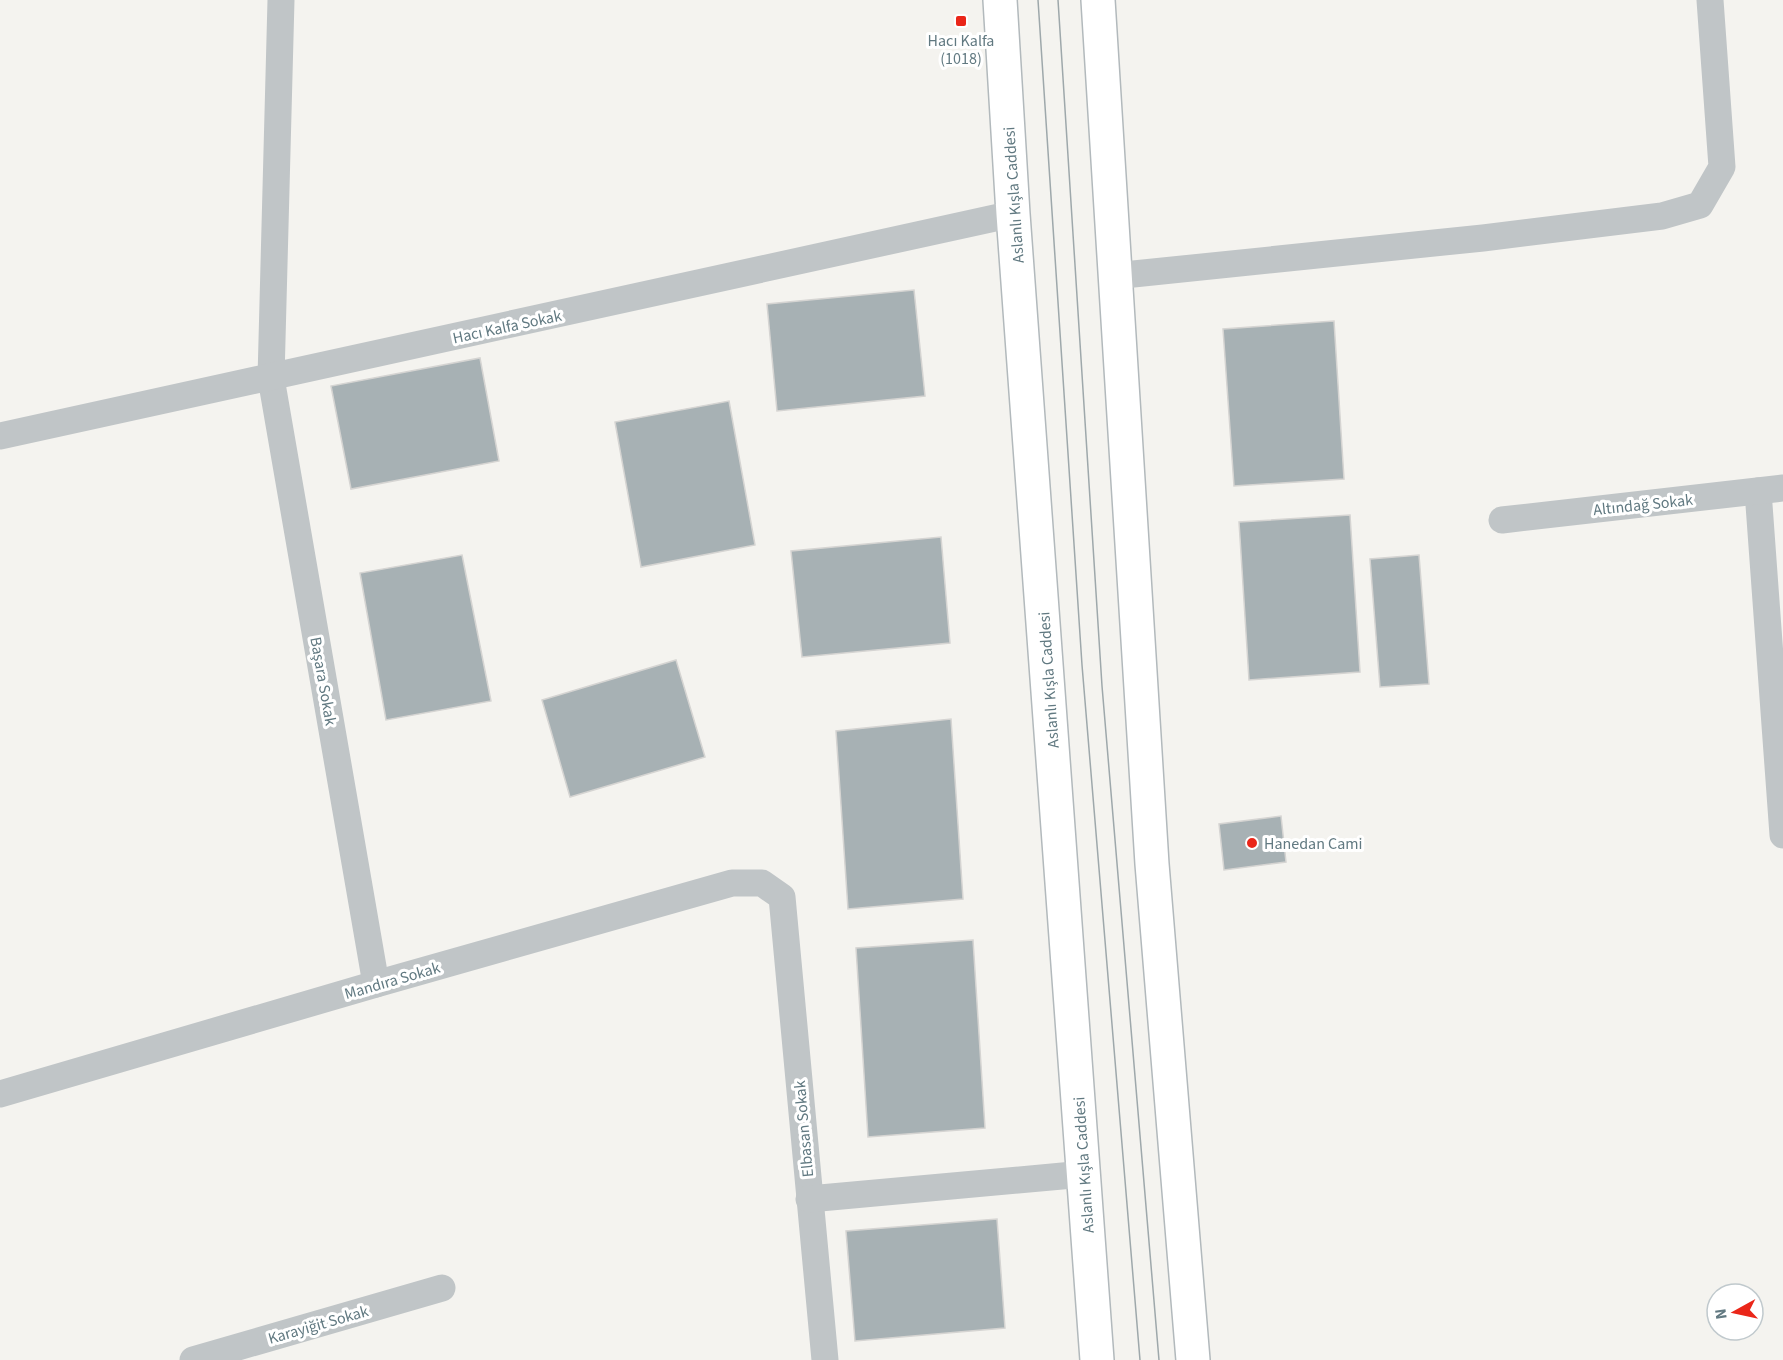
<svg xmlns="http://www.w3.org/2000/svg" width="1783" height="1360" viewBox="0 0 1783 1360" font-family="'Source Sans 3',sans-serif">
  <rect width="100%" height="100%" fill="#f4f3ef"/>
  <g fill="#a7b1b4" stroke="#d5d4d2" stroke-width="1.5">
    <path d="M 914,290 L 925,396 L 777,411 L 767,304 Z"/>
    <path d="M 1334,321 L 1344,479 L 1234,486 L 1223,329 Z"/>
    <path d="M 480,358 L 499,461 L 351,489 L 331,386 Z"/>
    <path d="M 729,401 L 755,545 L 641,567 L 615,422 Z"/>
    <path d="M 1350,515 L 1360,672 L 1249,680 L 1239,522 Z"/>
    <path d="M 941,537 L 950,643 L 802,657 L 791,551 Z"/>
    <path d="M 462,555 L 491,701 L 386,720 L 360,573 Z"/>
    <path d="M 1419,555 L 1429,684 L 1380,687 L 1370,559 Z"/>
    <path d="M 676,660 L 705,757 L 570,797 L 542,700 Z"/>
    <path d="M 951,719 L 963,899 L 848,909 L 836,731 Z"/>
    <path d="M 1281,816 L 1286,862 L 1224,870 L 1219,824 Z"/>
    <path d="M 973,940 L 985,1128 L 868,1137 L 856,948 Z"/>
    <path d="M 997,1219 L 1005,1328 L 855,1341 L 846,1231 Z"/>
  </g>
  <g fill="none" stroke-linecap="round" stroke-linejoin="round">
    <g stroke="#b2b9bc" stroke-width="36">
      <g id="secondary">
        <path d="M 1000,0 L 1013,214 L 1097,1360"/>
        <path d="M 1098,0 L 1152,864 L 1193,1360"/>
      </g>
    </g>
    <g stroke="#c0c5c7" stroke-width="27">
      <path d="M 281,0 L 271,378 L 376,984"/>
      <path d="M 1114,276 L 1483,238 L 1662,216 L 1700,205 L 1722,167 L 1710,0"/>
      <path d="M 0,436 L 1013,214"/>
      <path d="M 1758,491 L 1783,835"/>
      <path d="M 1502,520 L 1783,488"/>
      <path d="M 0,1094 L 376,984 L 732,883 L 762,883 L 782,897 L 825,1360"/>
      <path d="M 809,1199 L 1084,1174"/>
      <path d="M 193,1360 L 442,1288"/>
    </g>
    <use href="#secondary" stroke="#fff" stroke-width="33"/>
    <g stroke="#9ea8ab" stroke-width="1.5">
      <path d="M 1038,0 L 1082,665 L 1140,1360"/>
      <path d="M 1058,0 L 1102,686 L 1159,1360"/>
    </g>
  </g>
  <g fill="#ea2619" stroke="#fff" stroke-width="2">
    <rect x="955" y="15" width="12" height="12" rx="3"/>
    <circle cx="1252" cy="843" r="6"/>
  </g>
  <g text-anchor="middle" stroke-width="6" stroke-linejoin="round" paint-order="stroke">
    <g font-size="16" fill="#617981" stroke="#fff">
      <text x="961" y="46">Hacı Kalfa<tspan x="961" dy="18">(1018)</tspan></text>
      <text x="1264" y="849" text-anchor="start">Hanedan Cami</text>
    </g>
    <g font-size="16" fill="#617981" stroke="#fff">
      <text transform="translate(1013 195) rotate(-94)" y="6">Aslanlı Kışla Caddesi</text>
      <text transform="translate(507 326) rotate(-12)" y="6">Hacı Kalfa Sokak</text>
      <text transform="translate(1643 504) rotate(-6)" y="6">Altındağ Sokak</text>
      <text transform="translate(1048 680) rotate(-94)" y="6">Aslanlı Kışla Caddesi</text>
      <text transform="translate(324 681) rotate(80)" y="6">Başara Sokak</text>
      <text transform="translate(392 980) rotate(-16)" y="6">Mandıra Sokak</text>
      <text transform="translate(803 1129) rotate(-95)" y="6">Elbasan Sokak</text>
      <text transform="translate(1083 1165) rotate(-94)" y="6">Aslanlı Kışla Caddesi</text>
      <text transform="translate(318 1324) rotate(-16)" y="6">Karayiğit Sokak</text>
    </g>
  </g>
  <g transform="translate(1735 1312) rotate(262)"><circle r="28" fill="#ffffff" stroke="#c0c9cd" stroke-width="1.5"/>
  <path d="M0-4.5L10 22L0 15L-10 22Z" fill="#ea2619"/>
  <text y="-9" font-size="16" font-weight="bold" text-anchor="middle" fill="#617981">N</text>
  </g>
</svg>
